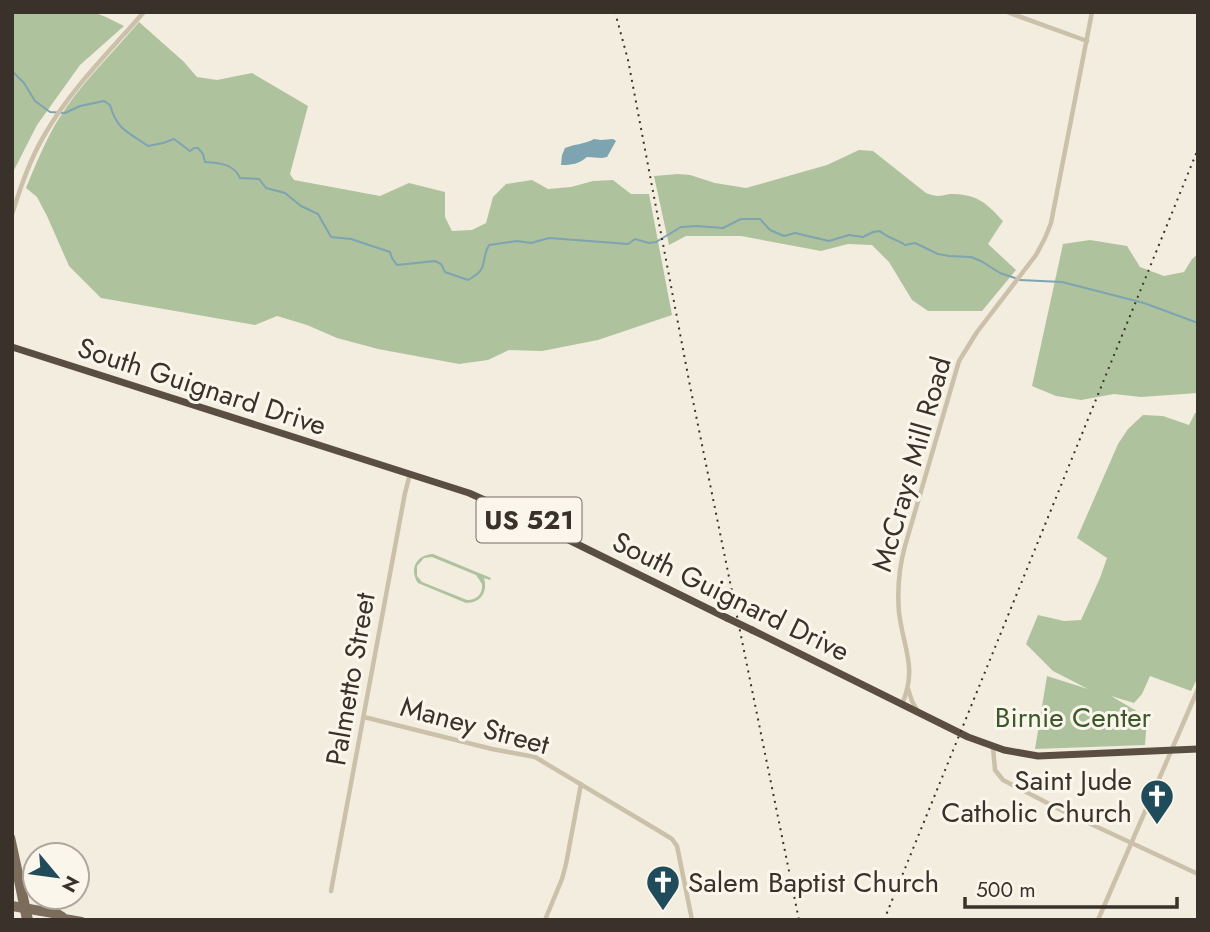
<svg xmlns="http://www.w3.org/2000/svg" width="1210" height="932" viewBox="0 0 1210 932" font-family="Jost,sans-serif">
  <rect width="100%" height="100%" fill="#f3eddf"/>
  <g fill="#afc29e" fill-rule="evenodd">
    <path d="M 12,12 L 93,12 L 106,17 L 124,26 L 80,65 L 37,125 L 12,174 Z"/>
    <path d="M 139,22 L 183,61 L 197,77 L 217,80 L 252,73 L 308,106 L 290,174 L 294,180 L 380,196 L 409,183 L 445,192 L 445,217 L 452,231 L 472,230 L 486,223 L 493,197 L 506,184 L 532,180 L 548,189 L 571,187 L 593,181 L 613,180 L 631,194 L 649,194 L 672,315 L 598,340 L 542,351 L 509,350 L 488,360 L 459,364 L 378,349 L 337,338 L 307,325 L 277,316 L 255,325 L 101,298 L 69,266 L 47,216 L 37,197 L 26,188 C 35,166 44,144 56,123 C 78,86 111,55 139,22 Z"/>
    <path d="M 859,150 L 873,151 L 926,193 C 942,199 941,194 954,194 C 979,195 987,204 1003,221 L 988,244 L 1016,270 L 982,311 L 928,311 L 912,300 L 889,262 L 872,245 L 848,244 L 821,251 L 741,236 L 686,236 L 669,245 L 654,176 L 678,174 L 690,175 L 715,183 L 746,188 L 827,165 Z"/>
    <path d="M 1090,240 L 1127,246 L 1140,267 L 1164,276 L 1184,272 L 1192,259 L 1198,254 L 1198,393 L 1141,397 L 1114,394 L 1081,400 L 1056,396 L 1032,386 L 1063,244 Z"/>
    <path d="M 1198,412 L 1198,677 L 1191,691 L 1150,676 L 1142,694 L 1134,703 L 1111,696 L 1147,717 L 1145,745 L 1035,749 L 1047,676 L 1088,689 L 1053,671 L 1026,644 L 1038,615 L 1064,621 L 1081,620 L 1100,578 L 1107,558 L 1077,538 L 1118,444 L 1128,429 L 1143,415 L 1163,416 L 1189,425 L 1195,413 Z"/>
    <path d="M 433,554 L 491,578 L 490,580 L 484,578 C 488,592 481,603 466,603 L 418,583 C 409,569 416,555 433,554 ZM 432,557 L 476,575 L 482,584 C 483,594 477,600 467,600 L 422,582 L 417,576 L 417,566 L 424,558 Z"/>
  </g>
  <path fill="#7da4b0" d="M 594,139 L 601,140 L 613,139 L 616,141 L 607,157 L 602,158 L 587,157 C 579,164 572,165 561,165 L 562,155 L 565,148 C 575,144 585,144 594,139 Z"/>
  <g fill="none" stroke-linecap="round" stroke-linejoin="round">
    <g stroke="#7da4b0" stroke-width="2">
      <path d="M 12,71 L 24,83 L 35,101 L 50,112 L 65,113 L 80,106 L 104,101 L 110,105 C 117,130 128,132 148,146 L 163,143 L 174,139 L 190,151 L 194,148 L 198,148 L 203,154 L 205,162 C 220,163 234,164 240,178 L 259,179 L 266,188 L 285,193 L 301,206 L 318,214 L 331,237 L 351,239 L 390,252 L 392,258 L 397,265 L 435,261 L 441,264 L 445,272 L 468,280 C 491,267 479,263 489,245 L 517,241 L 531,243 L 549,238 L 628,244 L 635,239 L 649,243 L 656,242 L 681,227 L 697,226 L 723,228 L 741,219 L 760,219 L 770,230 L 784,236 L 795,233 L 829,241 L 849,235 L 863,237 L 873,232 L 880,231 C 887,238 897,239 905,245 L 915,243 L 938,254 L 949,256 L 971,257 L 981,261 L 1000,273 L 1015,278"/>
      <path d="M 1020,280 L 1062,282 L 1144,303 L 1198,323"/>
    </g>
    <g stroke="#cbc0aa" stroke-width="4.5">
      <path d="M 1007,12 L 1087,41"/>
      <path d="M 12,214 C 21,186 30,159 45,134 C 71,89 110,51 144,12"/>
      <path d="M 908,689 L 912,701 L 917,710"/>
      <path d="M 902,704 C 918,668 903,648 899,612 C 897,589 899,568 905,546 L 959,361 L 977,332 L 1036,255 L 1045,238 L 1051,223 L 1092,12"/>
      <path d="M 364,717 L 492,749 L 535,757 L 659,831 L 672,839 L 677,846 L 692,920"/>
      <path d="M 993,747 L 995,770 L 1003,780 L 1063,811 L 1198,874"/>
      <path d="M 331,891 L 405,493 L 410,474"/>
      <path d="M 545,920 L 562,879 L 566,864 L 581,784"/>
      <path d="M 1098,920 L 1198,689"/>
    </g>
    <g stroke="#7b6c5b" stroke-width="6">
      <path d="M 12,837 L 30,920"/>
      <path d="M 12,856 L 25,920"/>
      <path d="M 12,904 L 58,912 L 63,915"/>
      <path d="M 12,908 L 82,920"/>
    </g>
    <g stroke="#5a4d41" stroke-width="7">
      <path d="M 12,347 L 469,493 L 516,514 L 727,618"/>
      <path d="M 752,630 L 968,737 L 1004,750 L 1038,756 L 1198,749"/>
    </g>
    <g stroke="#39312a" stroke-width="2" stroke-dasharray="2 5" stroke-linecap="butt">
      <path d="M 615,12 L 628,60 L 690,386 L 799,920"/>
      <path d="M 884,920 L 1198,149"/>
    </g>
    <path stroke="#5a4d41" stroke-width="7" d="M 727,618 L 752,630"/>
  </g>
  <defs>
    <g id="church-pin" transform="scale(1.75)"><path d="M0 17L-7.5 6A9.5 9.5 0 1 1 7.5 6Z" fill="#1f4b5b" stroke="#faf6eb"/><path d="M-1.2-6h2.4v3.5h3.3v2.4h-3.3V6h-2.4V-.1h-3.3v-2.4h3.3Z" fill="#fff"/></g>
  </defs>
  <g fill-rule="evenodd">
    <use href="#church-pin" x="1157" y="796"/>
    <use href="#church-pin" x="663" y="882"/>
  </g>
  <g text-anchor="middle" stroke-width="6" stroke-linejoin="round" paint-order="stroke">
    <rect fill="#faf6eb" stroke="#736c64" stroke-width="2" x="476.5" y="497.5" width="105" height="45" rx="5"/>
    <g font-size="26" font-weight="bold" fill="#39312a">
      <text x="529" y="529">US 521</text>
    </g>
    <g font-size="28" fill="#39312a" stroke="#faf6eb">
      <text transform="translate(202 386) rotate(18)" y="10">South Guignard Drive</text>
      <text transform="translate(911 464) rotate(-74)" y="10">McCrays Mill Road</text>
      <text transform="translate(731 596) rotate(26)" y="10">South Guignard Drive</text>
      <text transform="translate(350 679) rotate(-80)" y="10">Palmetto Street</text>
      <text transform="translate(475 725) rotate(15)" y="10">Maney Street</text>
    </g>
    <g font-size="28" fill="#3f572d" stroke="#faf6eb">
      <text x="1073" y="727">Birnie Center</text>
    </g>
    <g font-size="28" fill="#39312a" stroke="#faf6eb" text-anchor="end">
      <text x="1132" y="790">Saint Jude<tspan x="1132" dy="32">Catholic Church</tspan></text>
      <text x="688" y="892" text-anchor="start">Salem Baptist Church</text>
    </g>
  </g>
  <rect width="1210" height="932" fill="none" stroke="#39312a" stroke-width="28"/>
  <g transform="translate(56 876) rotate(119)"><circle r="33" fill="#faf6eb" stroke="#ada79e" stroke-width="2"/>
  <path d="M0-5L12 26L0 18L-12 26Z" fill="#1f4b5b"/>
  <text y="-10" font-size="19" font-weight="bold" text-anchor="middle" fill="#39312a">N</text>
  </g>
  <path d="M965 897v10h212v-10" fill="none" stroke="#39312a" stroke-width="3.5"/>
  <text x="976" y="897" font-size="21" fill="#39312a" stroke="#faf6eb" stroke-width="5" paint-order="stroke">500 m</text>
</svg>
